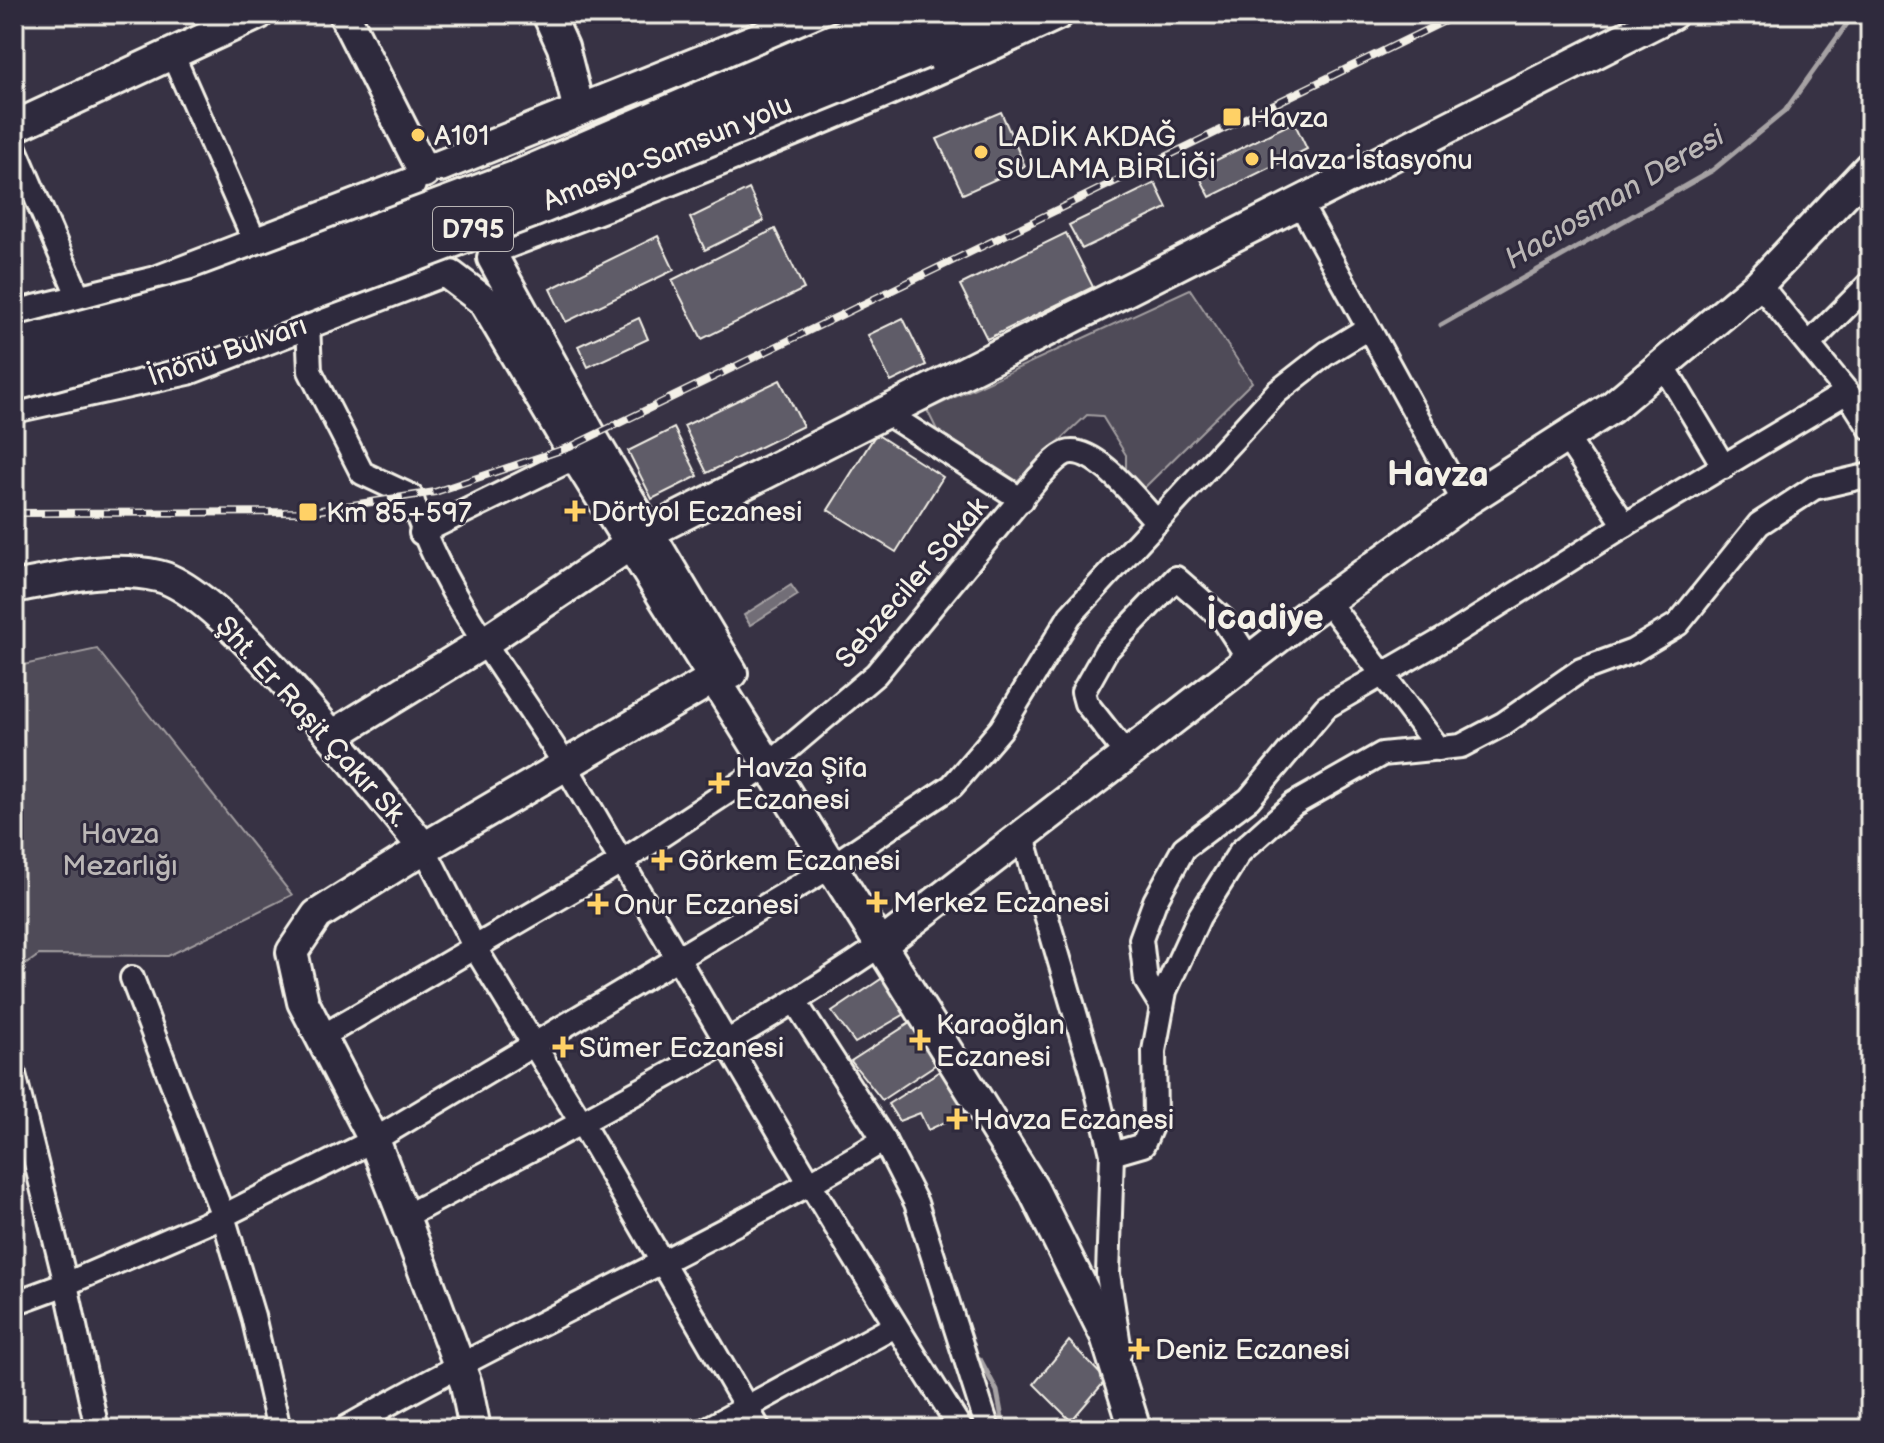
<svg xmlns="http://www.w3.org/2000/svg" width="1884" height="1443" viewBox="0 0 1884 1443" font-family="'Balsamiq Sans',sans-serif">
  <rect width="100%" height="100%" fill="#373244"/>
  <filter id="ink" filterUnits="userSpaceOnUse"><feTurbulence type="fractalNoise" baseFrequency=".0125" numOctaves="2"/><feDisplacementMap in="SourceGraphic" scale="16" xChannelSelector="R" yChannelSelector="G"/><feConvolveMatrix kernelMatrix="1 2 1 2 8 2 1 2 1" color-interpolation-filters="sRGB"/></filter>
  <g filter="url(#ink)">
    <g fill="#504b59" stroke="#a29ea0" stroke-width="2">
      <path d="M 1190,289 L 1252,382 L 1143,489 L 1126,472 L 1126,455 L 1102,416 L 1087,415 L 1017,481 L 937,430 L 927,410 Z"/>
      <path d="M 97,649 L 292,895 L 168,956 L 39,955 L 14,973 L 14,667 Z"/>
    </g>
    <path fill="#726e77" stroke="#a6a2a4" stroke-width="2" d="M 791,585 L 798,595 L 750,625 L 744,615 Z"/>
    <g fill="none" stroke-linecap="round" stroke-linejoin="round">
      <g stroke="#a6a2a4" stroke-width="5">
        <path d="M 1441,325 L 1713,170 L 1785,111 L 1854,14"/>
        <path d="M 980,1359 L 997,1391 L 1004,1429"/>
      </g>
    </g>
    <g fill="#5f5c67" stroke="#f4f1e8" stroke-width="2">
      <path d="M 1001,112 L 1025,166 L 963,194 L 937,139 Z"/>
      <path d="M 1294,122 L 1307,149 L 1210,197 L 1196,170 Z"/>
      <path d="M 1155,183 L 1167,208 L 1082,249 L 1069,225 Z"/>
      <path d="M 749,189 L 764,221 L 705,250 L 690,218 Z"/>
      <path d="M 775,229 L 804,289 L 702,339 L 672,280 Z"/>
      <path d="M 1066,233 L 1093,287 L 987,339 L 960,285 Z"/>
      <path d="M 658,236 L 674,270 L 566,322 L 550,289 Z"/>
      <path d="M 639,318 L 648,339 L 588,367 L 578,346 Z"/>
      <path d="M 903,318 L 926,365 L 891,382 L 868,335 Z"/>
      <path d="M 780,380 L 803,426 L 707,473 L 684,426 Z"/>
      <path d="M 674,428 L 698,476 L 652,499 L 628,451 Z"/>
      <path d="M 876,434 L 943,477 L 896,552 L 828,510 Z"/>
      <path d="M 896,969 L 919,1006 L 855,1043 L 832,1012 Z"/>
      <path d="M 924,1014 L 950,1055 L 882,1100 L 851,1061 Z"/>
      <path d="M 954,1062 L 978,1107 L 928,1130 L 920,1113 L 899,1121 L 888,1104 Z"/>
      <path d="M 1069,1341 L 1106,1380 L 1071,1421 L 1034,1384 Z"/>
    </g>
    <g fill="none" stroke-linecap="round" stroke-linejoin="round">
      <g stroke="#f4f1e8" stroke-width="28">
        <g id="street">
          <path d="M 173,56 L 256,244"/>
          <path d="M 14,146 L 80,300"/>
          <path d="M 1300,203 L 1464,502"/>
          <path d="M 1759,284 L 1847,392 L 1870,428"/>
          <path d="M 308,323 L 310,371 L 362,473 L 411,496 C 443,600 515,681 570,773 C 698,993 824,1214 961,1429"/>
          <path d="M 1809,344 L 1870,283"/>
          <path d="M 1663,365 L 1724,467"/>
          <path d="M 883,411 L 1022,500"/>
          <path d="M 1566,437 L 1625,525"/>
          <path d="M 421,533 L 576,457"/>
          <path d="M 1327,601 L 1439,749"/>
          <path d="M 1126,754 L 1086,703 L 1083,692 L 1106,651 L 1176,578 L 1223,619 L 1249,659"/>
          <path d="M 1022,833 L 1092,1071 L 1112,1154 L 1108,1274 L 1120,1352"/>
          <path d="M 424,848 L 475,948 L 581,1122 L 759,1429"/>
          <path d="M 132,978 L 223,1216 L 253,1316 L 279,1429"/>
          <path d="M 796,1003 L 884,1140 L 916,1203 L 988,1429"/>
          <path d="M 1162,1007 L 1146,981 L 1141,939 L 1155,901 L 1184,848 L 1249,799 L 1326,707 L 1449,636 L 1625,525 L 1847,392"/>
          <path d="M 321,1037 L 621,862 L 770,764 L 876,674 L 1038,478 C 1046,470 1056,457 1066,453 C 1095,444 1138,502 1157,522"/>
          <path d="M 14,1074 L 66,1284 L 97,1429"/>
          <path d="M 1112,1154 L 1143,1145 L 1155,1117 L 1154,1051 L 1165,991 L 1199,917 L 1240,852 L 1294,804 L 1382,754 L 1461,746 L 1503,724 L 1581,670 L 1633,651 L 1678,624 L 1759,524 L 1814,488 L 1870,475"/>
          <path d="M 404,1217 C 566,1130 730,1048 881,945"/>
          <path d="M 14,1303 L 66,1284 L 223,1216 L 374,1140 L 832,866 L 952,786 L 1001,729 L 1070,616 L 1277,392 L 1327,353 L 1368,328"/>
          <path d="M 344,1429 C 521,1327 710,1246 884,1140"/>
          <path d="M 707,1429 L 895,1326"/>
        </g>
      </g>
      <g stroke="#f4f1e8" stroke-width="36">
        <g id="secondary">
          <path d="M 344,14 L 424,172"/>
          <path d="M 548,14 L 563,47 L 579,110"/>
          <path d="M 14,127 L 258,14"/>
          <path d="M 440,166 L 819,14"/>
          <path d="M 501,245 C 690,174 876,99 1058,14"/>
          <path d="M 493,258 L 591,436 L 732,673"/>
          <path d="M 451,276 L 484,301 L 576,457 L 1033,1189 L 1106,1336 L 1135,1429"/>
          <path d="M 14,316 L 156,282 L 410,184"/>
          <path d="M 14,407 L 188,369 L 435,274"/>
          <path d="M 14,587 C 62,578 109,565 158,576 C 224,590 375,790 424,848"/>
          <path d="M 332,736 L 483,643 L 649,532 L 1672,14"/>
          <path d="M 881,945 L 1306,616 L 1464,502 L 1611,408 L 1759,284 L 1870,167"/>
          <path d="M 475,1429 L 466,1384 L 404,1217 L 374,1140 L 303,1002 L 292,952 L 317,915 L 424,848 L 714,678 L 722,663"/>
        </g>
      </g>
      <g stroke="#f4f1e8" stroke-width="46">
        <path id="highway" d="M 923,48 L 995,14"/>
      </g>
      <use href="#street" stroke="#2f2a3d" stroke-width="22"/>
      <use href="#secondary" stroke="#2f2a3d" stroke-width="30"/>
      <use href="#highway" stroke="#2f2a3d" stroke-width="40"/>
      <g stroke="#f4f1e8" stroke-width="8">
        <path id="rail" d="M 14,513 L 308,512 L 435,492 L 570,447 L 1459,14"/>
      </g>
      <use href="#rail" stroke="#2f2a3d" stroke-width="5" stroke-dasharray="15" stroke-linecap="butt"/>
      <g stroke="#f4f1e8" stroke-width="46" stroke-linecap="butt">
        <g id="highway-bridge">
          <path d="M 14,349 L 199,300 L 518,181 L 906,14"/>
          <path d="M 14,380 L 208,328 L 529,208 L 923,48"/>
        </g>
      </g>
      <use href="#highway-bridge" stroke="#2f2a3d" stroke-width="40"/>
    </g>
  </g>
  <g fill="#ffd166" stroke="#2f2a3d" stroke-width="3">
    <rect x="1222" y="107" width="20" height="20" rx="4"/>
    <circle cx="418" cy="135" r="8"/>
    <circle cx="981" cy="152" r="8"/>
    <circle cx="1252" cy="159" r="8"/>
    <path d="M571 499h8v8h8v8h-8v8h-8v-8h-8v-8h8z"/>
    <rect x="298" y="502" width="20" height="20" rx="4"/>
    <path d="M715 771h8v8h8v8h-8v8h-8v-8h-8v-8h8z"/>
    <path d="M658 848h8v8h8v8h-8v8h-8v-8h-8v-8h8z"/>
    <path d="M873 890h8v8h8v8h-8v8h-8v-8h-8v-8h8z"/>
    <path d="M594 892h8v8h8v8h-8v8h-8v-8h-8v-8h8z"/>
    <path d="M916 1028h8v8h8v8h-8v8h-8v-8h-8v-8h8z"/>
    <path d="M559 1035h8v8h8v8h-8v8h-8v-8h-8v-8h8z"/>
    <path d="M953 1107h8v8h8v8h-8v8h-8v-8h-8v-8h8z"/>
    <path d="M1135 1337h8v8h8v8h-8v8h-8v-8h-8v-8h8z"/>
  </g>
  <g text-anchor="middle" stroke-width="6" stroke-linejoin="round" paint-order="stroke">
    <rect fill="#2f2a3d" stroke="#b9b5b5" stroke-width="2" x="433" y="207" width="80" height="44" rx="6"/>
    <g font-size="26" font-weight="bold" fill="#f4f1e8">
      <text x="473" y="238">D795</text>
    </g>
    <g font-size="28" fill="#f4f1e8" stroke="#2f2a3d" text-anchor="start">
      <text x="1250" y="127">Havza</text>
      <text x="434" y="145">A101</text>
      <text x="997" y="146">LADİK AKDAĞ<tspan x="997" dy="32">SULAMA BİRLİĞİ</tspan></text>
      <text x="1268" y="169">Havza İstasyonu</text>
      <text x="591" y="521">Dörtyol Eczanesi</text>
      <text x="326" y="522">Km 85+597</text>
      <text x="735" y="777">Havza Şifa<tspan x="735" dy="32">Eczanesi</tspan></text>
      <text x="678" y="870">Görkem Eczanesi</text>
      <text x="893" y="912">Merkez Eczanesi</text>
      <text x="614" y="914">Onur Eczanesi</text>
      <text x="936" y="1034">Karaoğlan<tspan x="936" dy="32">Eczanesi</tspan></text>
      <text x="579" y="1057">Sümer Eczanesi</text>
      <text x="973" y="1129">Havza Eczanesi</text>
      <text x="1155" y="1359">Deniz Eczanesi</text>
    </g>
    <g font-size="28" fill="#f4f1e8" stroke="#2f2a3d">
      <text transform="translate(667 152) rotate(-22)" y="10">Amasya-Samsun yolu</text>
      <text transform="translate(227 350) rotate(-19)" y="10">İnönü Bulvarı</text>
      <text transform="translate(911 582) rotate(-49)" y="10">Sebzeciler Sokak</text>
      <text transform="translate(313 721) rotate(48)" y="10">Şht. Er Raşit Çakır Sk.</text>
    </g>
    <g font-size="28" fill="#bbb7b6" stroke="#2f2a3d">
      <text x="120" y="843">Havza<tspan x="120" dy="32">Mezarlığı</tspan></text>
    </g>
    <g font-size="30" font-style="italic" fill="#bab6b5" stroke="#2f2a3d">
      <text transform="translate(1614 197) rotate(-31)" y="10">Hacıosman Deresi</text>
    </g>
    <g font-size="36" font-weight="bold" fill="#f4f1e8" stroke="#2f2a3d">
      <text x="1438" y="486">Havza</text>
      <text x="1265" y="629">İcadiye</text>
    </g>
  </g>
  <rect width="1884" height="1443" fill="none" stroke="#2f2a3d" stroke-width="48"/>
  <rect x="24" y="24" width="1836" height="1395" fill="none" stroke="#f4f1e8" stroke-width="3" filter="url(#ink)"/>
</svg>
